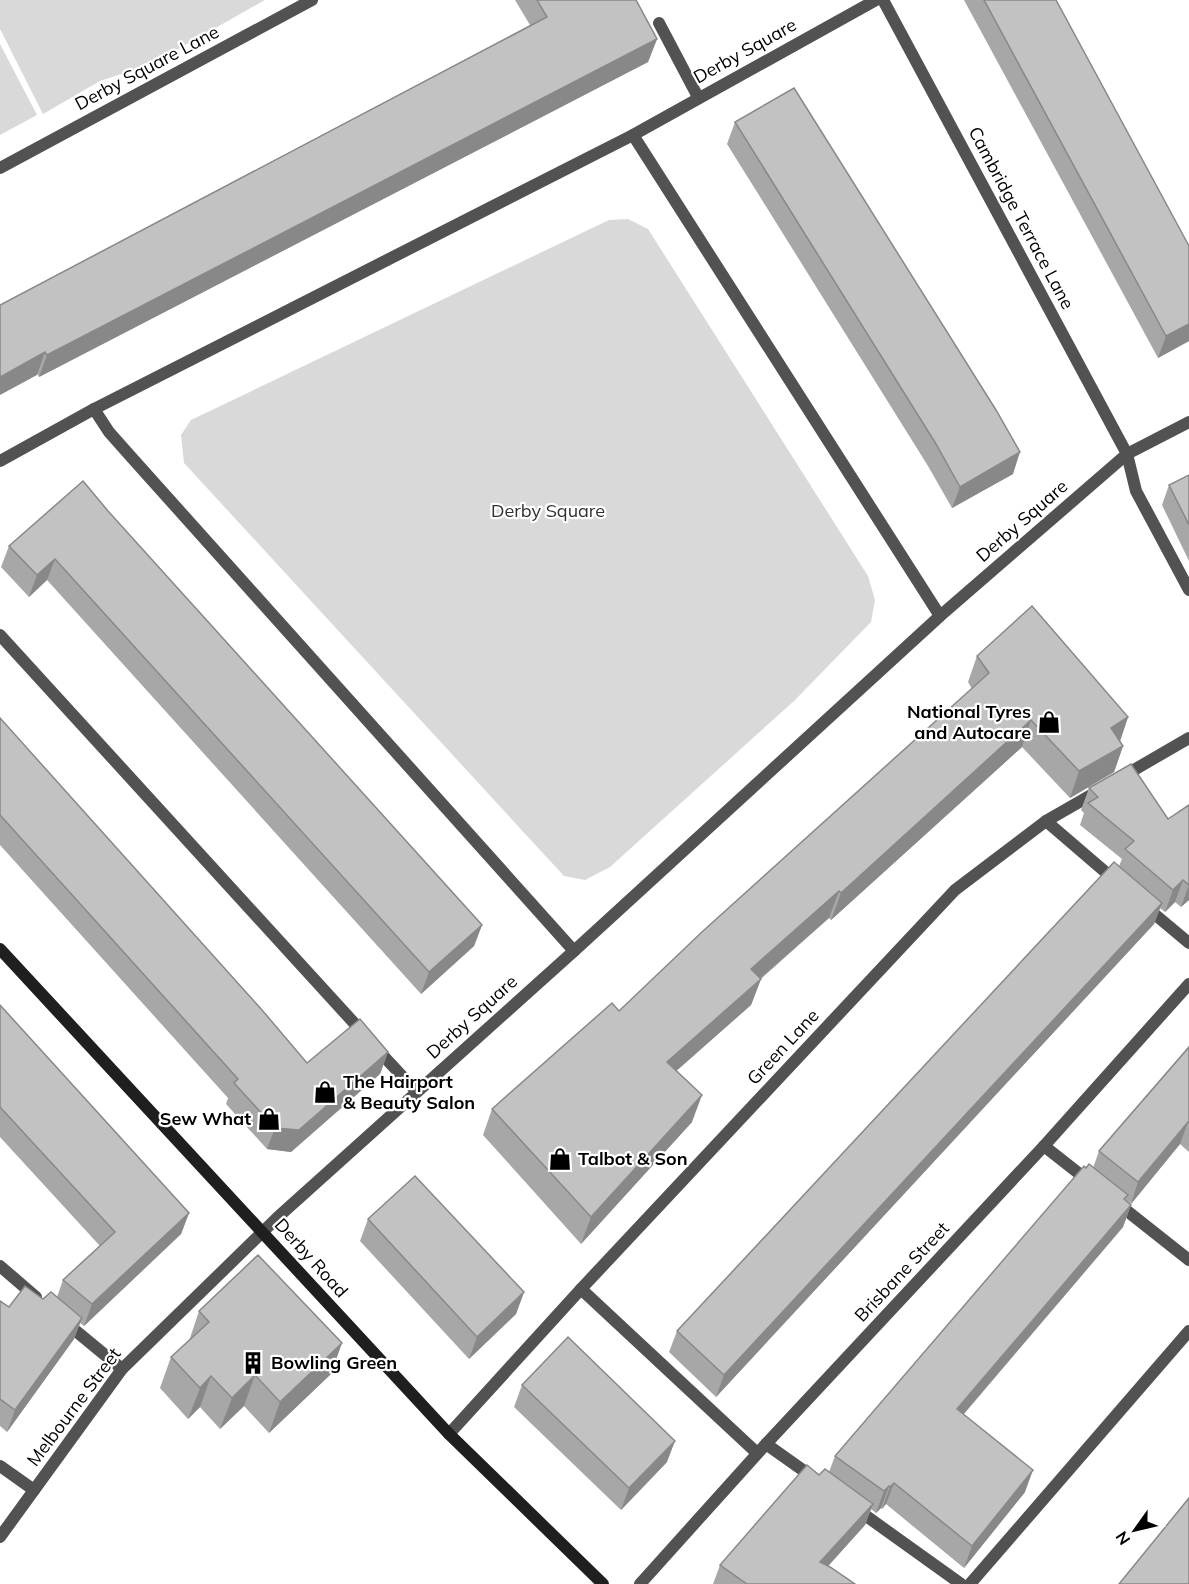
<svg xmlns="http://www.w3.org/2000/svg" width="1189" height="1584" viewBox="0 0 1189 1584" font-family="Mulish,sans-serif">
  <rect width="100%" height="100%" fill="#fff"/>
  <g fill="#d9d9d9">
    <path d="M 0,0 L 265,0 L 152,64 L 100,81 L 43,114 L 0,29 Z"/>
    <path d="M 0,44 L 37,115 L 0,135 Z"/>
    <path d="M 628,219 L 648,229 L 868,576 L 875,600 L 871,622 L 794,701 L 610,867 L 585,880 L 564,876 L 184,463 L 181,435 L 191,420 L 609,220 Z"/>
  </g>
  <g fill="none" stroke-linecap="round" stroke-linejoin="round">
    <g stroke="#525252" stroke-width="12">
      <path d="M 659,23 L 698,97"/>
      <path d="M 0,168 L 312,0"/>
      <path d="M 1127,454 L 1136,491 L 1189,590"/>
      <path d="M 0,635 L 365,1035"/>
      <path d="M 376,1048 L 416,1091"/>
      <path d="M 1044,1146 L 1091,1183"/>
      <path d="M 1117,1203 L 1189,1260"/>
      <path d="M 0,1266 L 36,1297"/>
      <path d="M 581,1289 L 757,1453"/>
      <path d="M 65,1322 L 122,1369"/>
      <path d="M 766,1444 L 814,1478"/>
      <path d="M 855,1508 L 961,1584"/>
      <path d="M 970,1584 L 1189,1331"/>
    </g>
    <g stroke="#525252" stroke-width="12">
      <path d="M 883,0 L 1127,454"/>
      <path d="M 633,135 L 940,616"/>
      <path d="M 94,409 L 109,432 L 133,459 L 574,951"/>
      <path d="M 0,461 L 94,409 L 633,135 L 876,0"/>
      <path d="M 1120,778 L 1189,738"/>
      <path d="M 1046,821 L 1117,882"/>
      <path d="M 1146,907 L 1189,943"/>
      <path d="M 449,1434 L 581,1289 L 955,890 L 1046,821 L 1100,790"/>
      <path d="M 0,1466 L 34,1490"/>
      <path d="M 0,1537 L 122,1369 L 278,1217 L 574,951 L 940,616 L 1127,454 L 1189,422"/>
      <path d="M 640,1584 L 766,1444 L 1044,1146 L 1189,984"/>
    </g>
    <path stroke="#1f1f1f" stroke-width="12" d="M 0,949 L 449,1434 L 603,1584"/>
  </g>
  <g fill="#a7a7a7">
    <path d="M 515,0 L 636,0 L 657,39 L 648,62 L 39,377 L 0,305 L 530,25 Z"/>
    <path d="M 964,0 L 1056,0 L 1189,341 L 1158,358 Z"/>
    <path d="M 735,122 L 1013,474 L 952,508 L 928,466 L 727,144 Z"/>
    <path d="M 1189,475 L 1189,561 L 1162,505 L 1169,485 Z"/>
    <path d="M 108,511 L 482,925 L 474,946 L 421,994 L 47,580 L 29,597 L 1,567 L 9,546 Z"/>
    <path d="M 977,656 L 1128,717 L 1120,741 L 1123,746 L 1114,772 L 1070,798 L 1022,747 L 831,920 L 829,918 L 761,979 L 751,1005 L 676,1071 L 692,1122 L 581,1244 L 483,1135 L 492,1109 L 619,1011 L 972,689 L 968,682 Z"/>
    <path d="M 0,718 L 307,1063 L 388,1052 L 380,1074 L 291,1152 L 267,1149 L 226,1104 L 228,1098 L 0,845 Z"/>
    <path d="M 1089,788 L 1168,819 L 1189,805 L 1189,900 L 1181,907 L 1175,902 L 1165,912 L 1160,908 L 1154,924 L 716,1397 L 669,1352 L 677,1331 L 1119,866 L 1122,859 L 1080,825 L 1084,813 L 1081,810 Z"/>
    <path d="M 0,1005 L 189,1213 L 181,1234 L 84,1326 L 80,1323 L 74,1339 L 7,1432 L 0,1426 L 0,1301 L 9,1307 L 43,1299 L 57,1297 L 63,1280 L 100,1246 L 0,1137 Z"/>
    <path d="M 1189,1047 L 1189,1152 L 1180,1144 L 1131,1204 L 1126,1200 L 1131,1205 L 1123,1227 L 964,1414 L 1025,1492 L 964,1568 L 886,1504 L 882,1509 L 881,1508 L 876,1513 L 871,1509 L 865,1525 L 828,1566 L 855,1584 L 713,1584 L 720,1565 L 819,1475 L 829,1472 L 835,1456 L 1086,1168 L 1093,1168 L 1099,1151 Z"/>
    <path d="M 368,1219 L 524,1292 L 516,1314 L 469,1359 L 360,1241 Z"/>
    <path d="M 199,1311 L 331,1374 L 269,1433 L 244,1406 L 220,1429 L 200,1407 L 188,1419 L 160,1388 L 171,1357 L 189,1341 Z"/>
    <path d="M 522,1385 L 667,1462 L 621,1510 L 514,1407 Z"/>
  </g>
  <g fill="#888">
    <path d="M 657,39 L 648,62 L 39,377 L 47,355 Z"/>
    <path d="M 1189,324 L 1189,341 L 1158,358 L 1166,336 Z"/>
    <path d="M 45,352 L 37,375 L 0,395 L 0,377 Z"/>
    <path d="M 1020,452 L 1013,474 L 952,508 L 960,487 Z"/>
    <path d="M 55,559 L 47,580 L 29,597 L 37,575 Z"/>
    <path d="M 1128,717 L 1119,744 L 1111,728 Z"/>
    <path d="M 1031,720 L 1022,747 L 831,920 L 841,893 Z"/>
    <path d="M 1123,746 L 1114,772 L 1070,798 L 1079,771 Z"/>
    <path d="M 1183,880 L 1175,902 L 1165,912 L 1173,890 Z"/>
    <path d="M 1189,885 L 1189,900 L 1181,907 Z"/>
    <path d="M 839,891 L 829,918 L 741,995 L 751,969 Z"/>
    <path d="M 1162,903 L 1154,924 L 716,1397 L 724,1375 Z"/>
    <path d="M 482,925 L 474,946 L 421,994 L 429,972 Z"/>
    <path d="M 761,979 L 751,1005 L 657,1088 L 667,1062 Z"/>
    <path d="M 388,1052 L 380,1074 L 291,1152 L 267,1149 L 275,1128 Z"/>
    <path d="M 702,1095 L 692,1122 L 581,1244 L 591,1217 Z"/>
    <path d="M 1188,1122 L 1180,1144 L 1131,1204 L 1138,1182 Z"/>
    <path d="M 1131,1205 L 1123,1227 L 949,1431 L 957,1409 Z"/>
    <path d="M 189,1213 L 181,1234 L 84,1326 L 92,1304 Z"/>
    <path d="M 524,1292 L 516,1314 L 469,1359 L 477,1337 Z"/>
    <path d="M 82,1318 L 74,1339 L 7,1432 L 15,1410 Z"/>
    <path d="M 342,1343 L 331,1374 L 269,1433 L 280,1402 Z"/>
    <path d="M 255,1375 L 244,1406 L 220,1429 L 232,1398 Z"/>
    <path d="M 211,1376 L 200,1407 L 188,1419 L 200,1388 Z"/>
    <path d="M 675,1441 L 667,1462 L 621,1510 L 629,1488 Z"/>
    <path d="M 1033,1470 L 1025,1492 L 964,1568 L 972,1546 Z"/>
    <path d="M 894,1483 L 886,1504 L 882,1509 L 890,1487 Z"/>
    <path d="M 889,1486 L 881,1508 L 876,1513 L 884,1491 Z"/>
    <path d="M 873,1504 L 865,1525 L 812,1584 L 820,1562 Z"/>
  </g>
  <g fill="#c2c2c2" stroke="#888" stroke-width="1.5">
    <path d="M 537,0 L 636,0 L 657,39 L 47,355 L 45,352 L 0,377 L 0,305 L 547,17 Z"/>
    <path d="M 984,0 L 1056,0 L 1189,246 L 1189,324 L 1166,336 Z"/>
    <path d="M 794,88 L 996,410 L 1020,452 L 960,487 L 936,444 L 735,122 Z"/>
    <path d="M 1189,475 L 1189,525 L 1169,485 Z"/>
    <path d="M 83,481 L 108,511 L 482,925 L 429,972 L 55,559 L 37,575 L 9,546 Z"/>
    <path d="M 1032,606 L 1128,717 L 1111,728 L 1123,746 L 1079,771 L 1031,720 L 841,893 L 839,891 L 751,969 L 761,979 L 667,1062 L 702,1095 L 591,1217 L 492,1109 L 612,1003 L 619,1011 L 703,931 L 989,673 L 977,656 Z"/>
    <path d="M 0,718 L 262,1010 L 307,1063 L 360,1019 L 388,1052 L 299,1130 L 275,1128 L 234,1083 L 238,1079 L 0,815 Z"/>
    <path d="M 1131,764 L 1168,819 L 1189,805 L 1189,885 L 1183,880 L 1173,890 L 1125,849 L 1134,841 L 1088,803 L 1098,797 L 1089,788 Z"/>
    <path d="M 1114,862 L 1162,903 L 724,1375 L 677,1331 Z"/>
    <path d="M 0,1005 L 189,1213 L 92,1304 L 63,1280 L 115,1232 L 0,1107 Z"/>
    <path d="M 1189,1047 L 1189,1123 L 1188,1122 L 1138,1182 L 1099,1151 Z"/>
    <path d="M 1089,1164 L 1128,1195 L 1124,1199 L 1131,1205 L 957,1409 L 1033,1470 L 972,1546 L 894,1483 L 890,1487 L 889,1486 L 884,1491 L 835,1456 L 1084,1166 L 1086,1168 Z"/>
    <path d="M 415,1176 L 524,1292 L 477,1337 L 368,1219 Z"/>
    <path d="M 258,1255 L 342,1343 L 280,1402 L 255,1375 L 232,1398 L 211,1376 L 200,1388 L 171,1357 L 209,1322 L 199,1311 Z"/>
    <path d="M 25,1286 L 43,1299 L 51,1292 L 82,1318 L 15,1410 L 0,1399 L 0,1301 L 9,1307 Z"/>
    <path d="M 568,1337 L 675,1441 L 629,1488 L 522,1385 Z"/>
    <path d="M 807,1465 L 819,1475 L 825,1469 L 873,1504 L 820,1562 L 830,1567 L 855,1584 L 747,1584 L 720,1565 Z"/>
    <path d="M 1189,1498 L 1189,1584 L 1119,1584 Z"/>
  </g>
  <defs>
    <g id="shop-bare" transform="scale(1.8)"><path d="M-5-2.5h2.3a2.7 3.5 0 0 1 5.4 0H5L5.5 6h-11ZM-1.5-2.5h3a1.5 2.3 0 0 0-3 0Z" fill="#000" stroke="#fff" stroke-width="2.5" paint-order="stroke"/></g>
    <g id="building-bare" transform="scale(1.8)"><path d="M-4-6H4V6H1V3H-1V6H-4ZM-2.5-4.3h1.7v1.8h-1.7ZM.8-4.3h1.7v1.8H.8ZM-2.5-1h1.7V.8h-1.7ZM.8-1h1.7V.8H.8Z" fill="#000" stroke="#fff" stroke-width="2.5" paint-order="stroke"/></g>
  </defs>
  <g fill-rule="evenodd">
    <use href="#shop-bare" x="1049" y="722"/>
    <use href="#shop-bare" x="325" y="1092"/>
    <use href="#shop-bare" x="269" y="1119"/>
    <use href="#shop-bare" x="560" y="1159"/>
    <use href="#building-bare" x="253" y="1363"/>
  </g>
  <g text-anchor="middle" stroke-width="4.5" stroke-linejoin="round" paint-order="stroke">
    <g font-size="18" fill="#000" stroke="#fff">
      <text transform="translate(745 51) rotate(-29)" y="6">Derby Square</text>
      <text transform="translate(147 68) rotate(-28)" y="6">Derby Square Lane</text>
      <text transform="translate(1021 218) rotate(62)" y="6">Cambridge Terrace Lane</text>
      <text transform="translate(1022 521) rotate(-41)" y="6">Derby Square</text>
      <text transform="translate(472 1017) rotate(-42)" y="6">Derby Square</text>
      <text transform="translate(783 1047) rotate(-47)" y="6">Green Lane</text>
      <text transform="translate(311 1258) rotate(48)" y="6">Derby Road</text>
      <text transform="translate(902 1272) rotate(-47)" y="6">Brisbane Street</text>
      <text transform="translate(74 1407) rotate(-53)" y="6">Melbourne Street</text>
    </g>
    <g font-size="18" fill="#303030" stroke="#fff">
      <text x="548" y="517">Derby Square</text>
    </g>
    <g font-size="18" font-weight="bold" fill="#000" stroke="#fff" text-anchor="start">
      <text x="1031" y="718" text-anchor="end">National Tyres<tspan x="1031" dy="21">and Autocare</tspan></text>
      <text x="343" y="1088">The Hairport<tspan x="343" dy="21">&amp; Beauty Salon</tspan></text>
      <text x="251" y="1125" text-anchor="end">Sew What</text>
      <text x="578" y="1165">Talbot &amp; Son</text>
      <text x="271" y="1369">Bowling Green</text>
    </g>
  </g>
  <g transform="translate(1135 1530) rotate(236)" stroke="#ffffff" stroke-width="4.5" paint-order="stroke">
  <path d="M0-4.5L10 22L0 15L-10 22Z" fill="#000000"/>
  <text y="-9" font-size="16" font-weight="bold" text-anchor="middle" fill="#000000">N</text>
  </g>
</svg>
